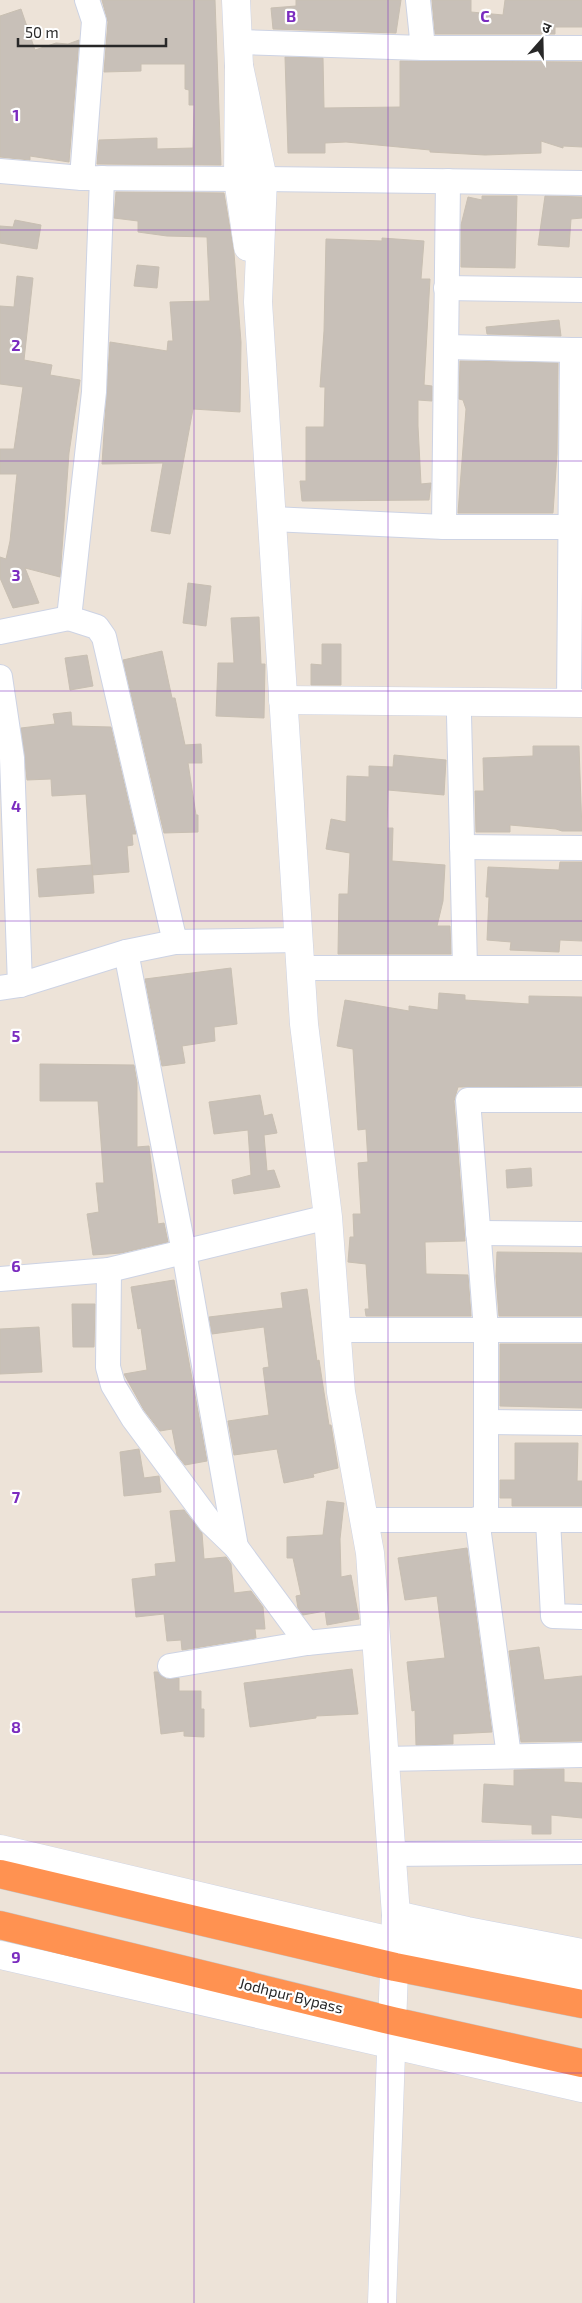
<svg xmlns="http://www.w3.org/2000/svg" width="582" height="2303" viewBox="0 0 582 2303" font-family="'Exo 2','Noto Sans Devanagari',sans-serif">
  <rect width="100%" height="100%" fill="#ede3d8"/>
  <g fill="#c8c0b8" stroke="#c8bfb2">
    <path d="M 102,0 L 215,0 L 221,165 L 97,164 L 99,140 L 157,138 L 157,149 L 193,148 L 194,105 L 189,105 L 189,90 L 185,89 L 185,64 L 141,64 L 141,71 L 104,72 L 108,22 Z"/>
    <path d="M 296,0 L 401,0 L 396,33 L 273,29 L 271,8 L 296,6 Z"/>
    <path d="M 432,0 L 471,0 L 471,12 L 503,15 L 505,0 L 582,0 L 582,27 L 555,27 L 555,34 L 435,34 Z"/>
    <path d="M 21,9 L 35,50 L 56,43 L 68,44 L 79,40 L 69,162 L 30,156 L 30,160 L 0,157 L 0,16 Z"/>
    <path d="M 285,57 L 323,58 L 324,108 L 400,107 L 400,61 L 582,62 L 582,147 L 563,146 L 563,148 L 541,141 L 541,153 L 485,155 L 430,152 L 430,150 L 346,142 L 325,143 L 325,153 L 288,153 Z"/>
    <path d="M 116,192 L 224,193 L 234,253 L 241,342 L 240,412 L 193,409 L 170,534 L 151,531 L 163,463 L 102,464 L 110,342 L 167,351 L 168,341 L 173,341 L 170,302 L 210,301 L 207,237 L 167,236 L 138,232 L 138,221 L 114,218 Z"/>
    <path d="M 482,196 L 517,196 L 515,268 L 461,267 L 461,225 L 468,197 L 482,200 Z"/>
    <path d="M 545,196 L 582,197 L 582,218 L 571,219 L 569,247 L 538,245 Z"/>
    <path d="M 15,220 L 41,225 L 37,249 L 0,243 L 0,226 L 13,227 Z"/>
    <path d="M 382,238 L 424,241 L 421,279 L 430,279 L 424,385 L 432,386 L 432,401 L 418,400 L 418,426 L 421,484 L 431,483 L 429,500 L 302,501 L 300,481 L 306,481 L 306,427 L 324,427 L 325,387 L 320,387 L 324,331 L 326,239 L 382,241 Z"/>
    <path d="M 137,265 L 159,267 L 157,288 L 134,286 Z"/>
    <path d="M 17,276 L 33,278 L 24,360 L 52,365 L 50,375 L 80,380 L 69,453 L 60,577 L 25,568 L 39,603 L 13,608 L 0,578 L 0,557 L 6,559 L 10,541 L 17,474 L 0,474 L 0,449 L 14,449 L 23,387 L 0,384 L 0,306 L 14,307 Z"/>
    <path d="M 559,320 L 561,336 L 487,334 L 486,327 Z"/>
    <path d="M 460,361 L 558,363 L 557,454 L 553,513 L 458,513 L 466,409 L 463,400 L 459,399 Z"/>
    <path d="M 188,583 L 211,586 L 206,626 L 183,623 Z"/>
    <path d="M 259,617 L 261,664 L 265,664 L 264,718 L 216,716 L 218,663 L 234,663 L 231,618 Z"/>
    <path d="M 322,644 L 341,644 L 341,685 L 311,685 L 311,664 L 322,665 Z"/>
    <path d="M 162,651 L 172,698 L 175,698 L 185,745 L 201,744 L 202,763 L 188,763 L 196,815 L 198,815 L 198,832 L 164,833 L 123,660 Z"/>
    <path d="M 87,655 L 93,686 L 70,690 L 65,658 Z"/>
    <path d="M 71,712 L 72,726 L 111,727 L 136,834 L 132,834 L 133,845 L 127,846 L 129,872 L 92,875 L 86,794 L 52,796 L 51,779 L 27,780 L 21,728 L 55,724 L 53,714 Z"/>
    <path d="M 533,746 L 579,746 L 582,831 L 562,831 L 556,829 L 510,825 L 510,832 L 476,832 L 475,791 L 484,791 L 483,758 L 533,756 Z"/>
    <path d="M 394,755 L 446,760 L 444,795 L 388,790 L 387,828 L 393,828 L 392,861 L 445,865 L 443,901 L 437,926 L 450,926 L 451,954 L 338,954 L 339,894 L 348,894 L 350,853 L 326,849 L 331,819 L 346,822 L 347,776 L 369,777 L 369,766 L 393,767 Z"/>
    <path d="M 560,862 L 582,862 L 582,941 L 560,940 L 559,952 L 510,950 L 511,942 L 487,940 L 489,897 L 486,897 L 488,867 L 559,870 Z"/>
    <path d="M 92,865 L 94,893 L 39,897 L 37,869 Z"/>
    <path d="M 231,968 L 237,1024 L 214,1027 L 215,1041 L 182,1046 L 185,1063 L 162,1066 L 145,979 Z"/>
    <path d="M 439,993 L 465,995 L 465,1000 L 529,1004 L 529,996 L 582,997 L 582,1086 L 458,1087 L 454,1101 L 465,1241 L 425,1242 L 426,1274 L 468,1275 L 471,1316 L 366,1316 L 365,1309 L 369,1309 L 366,1264 L 348,1262 L 350,1237 L 354,1237 L 353,1214 L 361,1214 L 358,1163 L 368,1162 L 366,1129 L 358,1130 L 353,1049 L 337,1046 L 345,1000 L 409,1011 L 409,1006 L 438,1010 Z"/>
    <path d="M 40,1064 L 134,1065 L 137,1083 L 137,1147 L 149,1146 L 158,1224 L 164,1223 L 168,1242 L 121,1253 L 93,1255 L 87,1214 L 99,1212 L 96,1183 L 104,1183 L 98,1101 L 40,1101 Z"/>
    <path d="M 260,1095 L 264,1116 L 272,1114 L 277,1133 L 264,1135 L 267,1171 L 274,1170 L 280,1187 L 234,1194 L 232,1180 L 251,1175 L 248,1130 L 214,1134 L 209,1102 Z"/>
    <path d="M 531,1168 L 532,1186 L 507,1188 L 506,1170 Z"/>
    <path d="M 497,1252 L 582,1253 L 582,1316 L 499,1316 L 496,1276 Z"/>
    <path d="M 174,1280 L 207,1461 L 185,1465 L 177,1455 L 172,1429 L 160,1431 L 144,1410 L 124,1374 L 147,1370 L 141,1328 L 138,1329 L 131,1287 Z"/>
    <path d="M 307,1289 L 317,1361 L 319,1360 L 329,1425 L 331,1425 L 338,1468 L 313,1474 L 314,1477 L 284,1483 L 277,1449 L 234,1455 L 228,1421 L 269,1415 L 263,1368 L 269,1367 L 264,1327 L 212,1334 L 209,1317 L 283,1308 L 281,1293 Z"/>
    <path d="M 72,1304 L 95,1304 L 94,1347 L 73,1347 Z"/>
    <path d="M 39,1327 L 42,1372 L 0,1374 L 0,1329 Z"/>
    <path d="M 500,1344 L 582,1344 L 582,1408 L 500,1406 Z"/>
    <path d="M 515,1443 L 578,1443 L 577,1481 L 582,1481 L 582,1506 L 512,1506 L 512,1498 L 500,1498 L 500,1480 L 515,1480 Z"/>
    <path d="M 139,1449 L 144,1478 L 159,1476 L 161,1492 L 124,1496 L 120,1452 Z"/>
    <path d="M 327,1501 L 344,1503 L 340,1539 L 341,1577 L 351,1575 L 359,1619 L 327,1625 L 325,1611 L 303,1615 L 298,1608 L 296,1596 L 301,1595 L 293,1558 L 287,1558 L 287,1537 L 323,1535 Z"/>
    <path d="M 184,1510 L 202,1533 L 204,1559 L 226,1557 L 231,1564 L 234,1593 L 251,1591 L 263,1607 L 265,1629 L 255,1629 L 256,1638 L 182,1650 L 181,1640 L 167,1641 L 164,1614 L 136,1617 L 132,1579 L 156,1576 L 155,1564 L 176,1562 L 170,1511 Z"/>
    <path d="M 467,1548 L 492,1732 L 453,1734 L 453,1744 L 416,1745 L 415,1710 L 412,1711 L 407,1662 L 445,1658 L 437,1596 L 405,1600 L 398,1558 Z"/>
    <path d="M 539,1647 L 544,1680 L 582,1676 L 582,1741 L 521,1742 L 509,1651 Z"/>
    <path d="M 352,1669 L 358,1714 L 316,1716 L 316,1718 L 250,1727 L 244,1683 Z"/>
    <path d="M 154,1672 L 158,1672 L 166,1679 L 179,1678 L 179,1691 L 201,1691 L 201,1709 L 204,1709 L 204,1737 L 184,1736 L 184,1731 L 161,1734 Z"/>
    <path d="M 564,1769 L 564,1782 L 582,1783 L 582,1818 L 551,1815 L 551,1834 L 532,1834 L 532,1825 L 482,1822 L 484,1784 L 514,1786 L 514,1770 Z"/>
  </g>
  <g fill="none" stroke-linecap="round" stroke-linejoin="round">
    <g stroke="#cdd3e4" stroke-width="26">
      <g id="street">
        <path d="M 87,0 L 94,21 L 82,178 L 238,179"/>
        <path d="M 238,42 L 423,48 L 418,0"/>
        <path d="M 423,48 L 582,48"/>
        <path d="M 0,171 L 82,178"/>
        <path d="M 102,178 L 94,392 L 69,618 L 97,627 L 104,637 L 175,942 L 298,940"/>
        <path d="M 263,179 L 582,183"/>
        <path d="M 446,288 L 582,290"/>
        <path d="M 447,347 L 572,350"/>
        <path d="M 272,519 L 444,527 L 582,527"/>
        <path d="M 444,527 L 448,181"/>
        <path d="M 0,632 L 69,618"/>
        <path d="M 0,677 L 12,758 L 20,985 L 126,952 L 175,942"/>
        <path d="M 569,703 L 572,350 L 582,350"/>
        <path d="M 459,715 L 465,968"/>
        <path d="M 462,847 L 582,848"/>
        <path d="M 126,952 L 184,1252 L 236,1547"/>
        <path d="M 300,968 L 582,968"/>
        <path d="M 0,988 L 20,985"/>
        <path d="M 478,1233 L 582,1234"/>
        <path d="M 109,1270 L 108,1367 L 113,1385 L 133,1418 L 210,1522 L 236,1547 L 307,1643 L 376,1636"/>
        <path d="M 0,1279 L 109,1270 L 328,1217"/>
        <path d="M 335,1330 L 582,1330"/>
        <path d="M 486,1422 L 582,1423"/>
        <path d="M 477,1519 L 509,1756"/>
        <path d="M 364,1520 L 486,1520 L 486,1330 L 468,1100 L 582,1100"/>
        <path d="M 486,1520 L 582,1520"/>
        <path d="M 548,1520 L 553,1616 L 582,1617"/>
        <path d="M 170,1666 L 307,1643"/>
        <path d="M 384,1759 L 582,1755"/>
        <path d="M 390,1854 L 582,1852"/>
      </g>
    </g>
    <g stroke="#cdd3e4" stroke-width="29">
      <g id="secondary">
        <path d="M 236,0 L 239,66 L 238,179 L 248,247"/>
        <path d="M 239,66 L 263,179 L 258,302 L 304,1024 L 328,1217 L 341,1392 L 370,1553 L 396,1915 L 382,2303"/>
        <path d="M 283,700 L 582,703"/>
        <path d="M 0,1849 L 395,1942 L 582,1976"/>
        <path d="M 396,1915 L 467,1931 L 582,1953"/>
        <path d="M 0,1955 L 582,2088"/>
      </g>
    </g>
    <g stroke="#c7c7c7" stroke-width="29">
      <g id="highway">
        <path d="M 0,1874 L 395,1967 L 582,2004"/>
        <path d="M 0,1925 L 393,2021 L 582,2063"/>
      </g>
    </g>
    <use href="#street" stroke="#fff" stroke-width="24"/>
    <use href="#secondary" stroke="#fff" stroke-width="28"/>
    <use href="#highway" stroke="#ff9251" stroke-width="28"/>
  </g>
  <path fill="none" stroke="#7b2cbf" stroke-width="1" stroke-opacity="0.55" d="M 194,0 L 194,2303M 388,0 L 388,2303M 0,230 L 582,230M 0,461 L 582,461M 0,691 L 582,691M 0,921 L 582,921M 0,1152 L 582,1152M 0,1382 L 582,1382M 0,1612 L 582,1612M 0,1842 L 582,1842M 0,2073 L 582,2073"/>
  <g text-anchor="middle" stroke-width="4.5" stroke-linejoin="round" paint-order="stroke">
    <g font-size="15" fill="#282828" stroke="#fff">
      <text transform="translate(291 1996) rotate(14)" y="5">Jodhpur Bypass</text>
    </g>
  </g>
  <g font-size="16" text-anchor="middle" font-weight="bold" fill="#7b2cbf" stroke="#fff" stroke-width="4.5" stroke-linejoin="round" paint-order="stroke">
    <text x="291" y="22">B</text>
    <text x="485" y="22">C</text>
    <text x="16" y="121">1</text>
    <text x="16" y="351">2</text>
    <text x="16" y="581">3</text>
    <text x="16" y="812">4</text>
    <text x="16" y="1042">5</text>
    <text x="16" y="1272">6</text>
    <text x="16" y="1503">7</text>
    <text x="16" y="1733">8</text>
    <text x="16" y="1963">9</text>
  </g>
  <g transform="translate(542 40) rotate(20)" stroke="#ffffff" stroke-width="4" paint-order="stroke">
  <path d="M0-4L9 19L0 12L-9 19Z" fill="#282828"/>
  <text y="-8" font-size="14" font-weight="bold" text-anchor="middle" fill="#282828">उ</text>
  </g>
  <path d="M18 38v8h148v-8" fill="none" stroke="#282828" stroke-width="2.5"/>
  <text x="25" y="38" font-size="15" fill="#282828" stroke="#ffffff" stroke-width="4" paint-order="stroke">50 m</text>
</svg>
